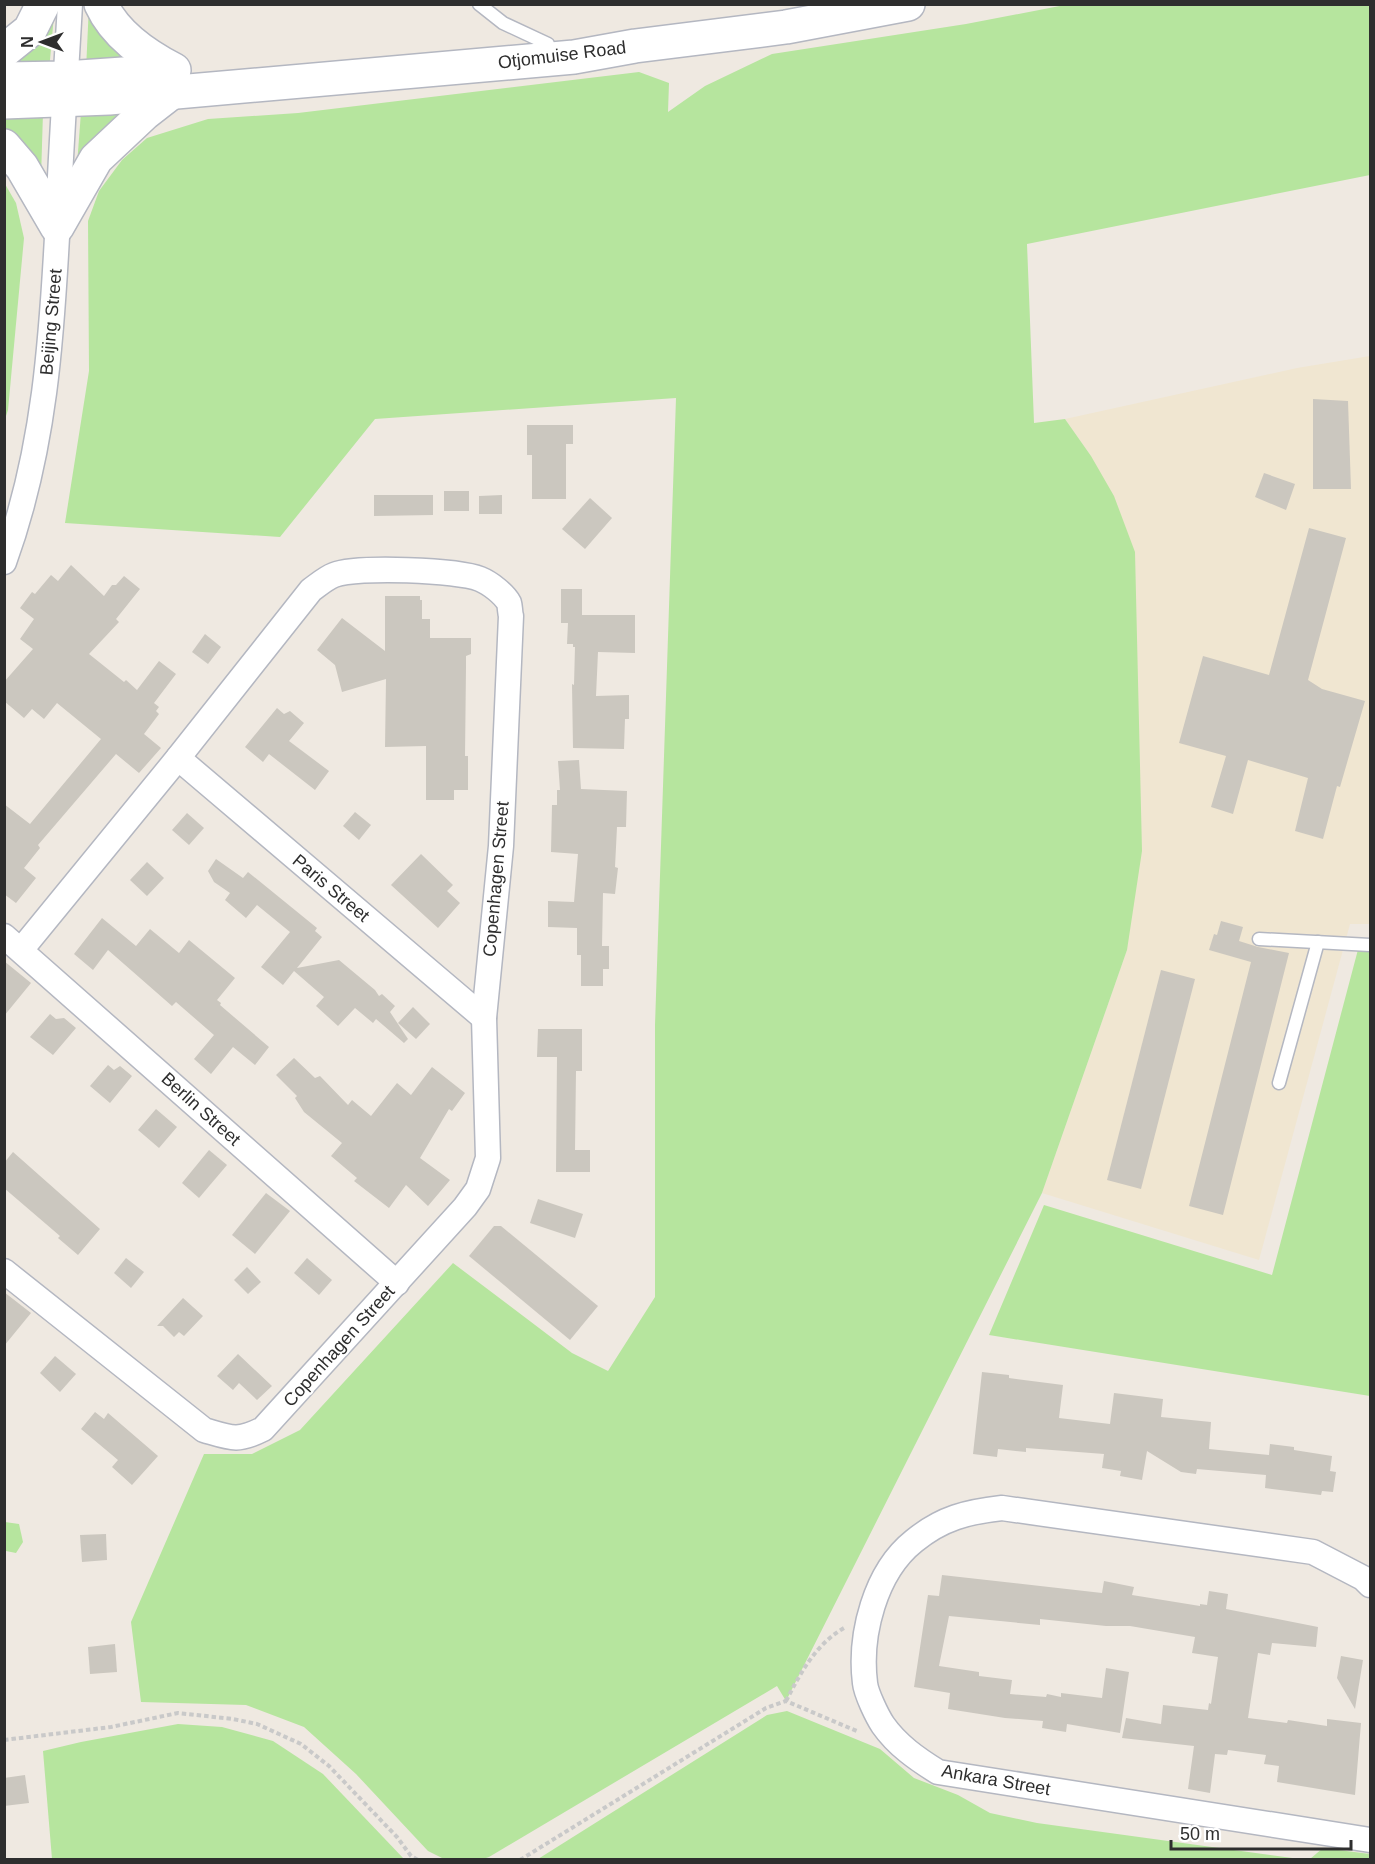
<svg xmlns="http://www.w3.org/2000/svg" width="1375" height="1864" viewBox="0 0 1375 1864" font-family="Arial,sans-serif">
  <rect width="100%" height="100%" fill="#efe9e1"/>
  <path fill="#f0e6d1" d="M 1370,356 L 1370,924 L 1350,924 L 1259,1260 L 1042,1193 L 1127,950 L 1091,456 L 1065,419 L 1297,368 Z"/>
  <g fill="#b6e59e">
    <path d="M 1070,4 L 1370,5 L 1370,175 L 1027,244 L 1034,423 L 1065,419 L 1091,456 L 1114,496 L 1135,552 L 1142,851 L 1127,950 L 1042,1193 L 786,1701 L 777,1686 L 489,1857 L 483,1859 L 444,1859 L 428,1851 L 356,1774 L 304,1727 L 246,1705 L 141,1702 L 131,1622 L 204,1454 L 252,1454 L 300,1430 L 453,1263 L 572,1353 L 608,1371 L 655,1297 L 655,1025 L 676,398 L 375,419 L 280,537 L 65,523 L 89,371 L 88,221 L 99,191 L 122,160 L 147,138 L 208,119 L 298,113 L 639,72 L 669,83 L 668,112 L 705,86 L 772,54 L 966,24 Z"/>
    <path d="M 89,5 L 137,61 L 86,70 Z"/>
    <path d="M 54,15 L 49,71 L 5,68 Z"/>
    <path d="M 147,106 L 77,165 L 81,112 Z"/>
    <path d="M 43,112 L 41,178 L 5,130 L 4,113 Z"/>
    <path d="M 5,184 L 16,203 L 24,238 L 8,410 L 5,419 Z"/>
    <path d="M 1360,942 L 1370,942 L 1370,1396 L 989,1335 L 1044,1205 L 1272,1275 Z"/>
    <path d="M 5,1522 L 19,1524 L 23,1542 L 16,1553 L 6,1551 Z"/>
    <path d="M 787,1711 L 880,1749 L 914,1778 L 958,1795 L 990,1813 L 1037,1823 L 1300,1859 L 538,1859 L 767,1715 Z"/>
    <path d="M 178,1724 L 222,1727 L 273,1741 L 323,1774 L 404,1859 L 52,1859 L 43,1751 L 81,1742 Z"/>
    <path d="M 1323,1848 L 1370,1854 L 1370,1859 L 1310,1859 Z"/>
  </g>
  <g fill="#cbc7bf">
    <path d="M 1313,399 L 1348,401 L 1351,489 L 1313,489 Z"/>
    <path d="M 527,425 L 573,425 L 573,444 L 566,444 L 566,499 L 532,499 L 532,455 L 527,455 Z"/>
    <path d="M 1264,473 L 1295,484 L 1286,510 L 1255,497 Z"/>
    <rect x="444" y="491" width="25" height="20"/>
    <path d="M 374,495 L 433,495 L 433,515 L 374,516 Z"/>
    <path d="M 502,495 L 502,514 L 479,514 L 479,496 Z"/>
    <path d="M 590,498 L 612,518 L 585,549 L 562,529 Z"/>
    <path d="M 1309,528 L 1346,538 L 1308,680 L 1322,689 L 1365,701 L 1340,787 L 1337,786 L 1323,839 L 1295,831 L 1308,778 L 1248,760 L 1233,814 L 1211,807 L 1226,756 L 1179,743 L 1203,656 L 1269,675 Z"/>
    <path d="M 71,565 L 104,596 L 112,585 L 116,585 L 124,576 L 140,589 L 116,619 L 119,622 L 89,654 L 124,682 L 126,680 L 137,690 L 159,661 L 176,674 L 154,703 L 159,707 L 156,711 L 159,714 L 144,734 L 161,748 L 139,773 L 116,754 L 38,845 L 40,848 L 24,868 L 36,878 L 16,903 L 4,894 L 4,804 L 30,824 L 101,739 L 57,703 L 44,719 L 32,709 L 24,718 L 4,701 L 4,682 L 33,649 L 20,639 L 34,619 L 20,608 L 32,592 L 35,594 L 51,575 L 58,581 Z"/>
    <path d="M 561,589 L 582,589 L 582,615 L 635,615 L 635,653 L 598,652 L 596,696 L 629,695 L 629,719 L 625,719 L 624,749 L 573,748 L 572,684 L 574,685 L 575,647 L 573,647 L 573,644 L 567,644 L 568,623 L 561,623 Z"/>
    <path d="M 385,596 L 420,596 L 420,600 L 422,600 L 422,619 L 430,619 L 430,638 L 471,638 L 471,654 L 466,656 L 466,667 L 465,756 L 468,756 L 468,790 L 454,790 L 454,800 L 426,800 L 426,746 L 385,747 L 386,679 L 342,692 L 335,665 L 317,650 L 342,618 L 385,651 Z"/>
    <path d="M 205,634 L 221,647 L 208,664 L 192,652 Z"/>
    <path d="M 277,708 L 284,714 L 290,711 L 304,723 L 289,741 L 329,771 L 315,790 L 269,754 L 263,762 L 245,747 Z"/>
    <path d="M 579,760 L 581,789 L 627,791 L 626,827 L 617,827 L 615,867 L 618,868 L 615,894 L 603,893 L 602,946 L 609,946 L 609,969 L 603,969 L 603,986 L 581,986 L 581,955 L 577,955 L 577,928 L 548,927 L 548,901 L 574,902 L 578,854 L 551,852 L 552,805 L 557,805 L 557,790 L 560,790 L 558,761 Z"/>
    <path d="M 355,812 L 371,825 L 359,840 L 343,826 Z"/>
    <path d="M 187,813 L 204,828 L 189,845 L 172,830 Z"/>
    <path d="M 421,854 L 453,885 L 447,891 L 460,903 L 438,928 L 391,885 Z"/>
    <path d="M 216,859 L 243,878 L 248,872 L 317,928 L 315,931 L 322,937 L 297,968 L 339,960 L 375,990 L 379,996 L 382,994 L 395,1006 L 390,1012 L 408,1039 L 404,1043 L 376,1019 L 373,1023 L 355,1008 L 338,1026 L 316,1006 L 324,997 L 294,971 L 283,985 L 261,967 L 290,932 L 257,905 L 246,918 L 225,900 L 230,893 L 214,882 L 208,871 Z"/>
    <path d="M 147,862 L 164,878 L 147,896 L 130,880 Z"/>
    <path d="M 102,918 L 136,946 L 150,929 L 179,953 L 189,940 L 235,978 L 217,1000 L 221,1003 L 220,1005 L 269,1047 L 255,1065 L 233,1047 L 211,1074 L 194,1059 L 214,1035 L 176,1002 L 172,1006 L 108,950 L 93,970 L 74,954 Z"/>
    <path d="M 1221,921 L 1243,927 L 1239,941 L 1258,947 L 1289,953 L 1223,1215 L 1189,1206 L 1251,962 L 1209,950 L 1214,934 L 1217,935 Z"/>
    <path d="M 4,961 L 31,983 L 4,1016 Z"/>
    <path d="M 1161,970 L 1195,979 L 1141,1189 L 1107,1180 Z"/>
    <path d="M 413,1007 L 430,1024 L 416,1039 L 398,1023 Z"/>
    <path d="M 50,1014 L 56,1019 L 64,1018 L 76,1028 L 53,1055 L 30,1037 Z"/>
    <path d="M 538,1029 L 582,1029 L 582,1071 L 576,1071 L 575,1150 L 590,1150 L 590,1172 L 556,1172 L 557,1057 L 537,1057 Z"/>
    <path d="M 294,1058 L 315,1078 L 320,1076 L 348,1105 L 352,1100 L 371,1116 L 397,1083 L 411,1095 L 432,1067 L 465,1093 L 452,1111 L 449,1109 L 420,1158 L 450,1180 L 428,1206 L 406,1185 L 389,1208 L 354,1181 L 357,1178 L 331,1156 L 342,1143 L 304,1112 L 295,1098 L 297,1096 L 276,1075 Z"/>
    <path d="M 108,1065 L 114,1070 L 120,1066 L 132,1076 L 110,1103 L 90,1086 Z"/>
    <path d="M 156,1109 L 177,1127 L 159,1148 L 138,1130 Z"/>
    <path d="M 209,1150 L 227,1165 L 199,1198 L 182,1183 Z"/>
    <path d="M 13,1152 L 100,1229 L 78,1255 L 58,1238 L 60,1236 L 4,1188 L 4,1163 Z"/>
    <path d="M 266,1193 L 290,1211 L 255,1254 L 232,1235 Z"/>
    <path d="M 538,1199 L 583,1214 L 575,1238 L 530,1223 Z"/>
    <path d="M 494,1226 L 501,1226 L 598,1306 L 570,1340 L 469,1256 Z"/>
    <path d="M 126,1258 L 144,1272 L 131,1288 L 114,1273 Z"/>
    <path d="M 307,1258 L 332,1280 L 319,1295 L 294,1273 Z"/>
    <path d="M 247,1267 L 261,1282 L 248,1294 L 234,1280 Z"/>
    <path d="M 4,1292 L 31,1313 L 4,1346 Z"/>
    <path d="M 183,1298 L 203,1316 L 184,1336 L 179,1332 L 174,1337 L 163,1326 L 157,1326 Z"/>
    <path d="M 238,1354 L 272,1386 L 257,1400 L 239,1383 L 233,1390 L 217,1376 Z"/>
    <path d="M 55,1356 L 76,1374 L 60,1392 L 40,1373 Z"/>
    <path d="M 982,1372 L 1009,1375 L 1009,1378 L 1063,1385 L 1059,1418 L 1110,1424 L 1114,1393 L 1163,1399 L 1161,1417 L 1211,1422 L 1209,1449 L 1269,1455 L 1270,1444 L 1294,1447 L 1294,1450 L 1332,1456 L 1330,1471 L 1336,1472 L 1333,1492 L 1322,1491 L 1321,1495 L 1265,1488 L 1266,1475 L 1197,1469 L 1196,1474 L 1181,1472 L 1147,1451 L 1142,1480 L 1120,1476 L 1121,1471 L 1102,1468 L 1104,1454 L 1026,1448 L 1026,1452 L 998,1449 L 997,1457 L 973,1454 Z"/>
    <path d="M 95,1412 L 104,1419 L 108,1413 L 158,1456 L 132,1485 L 112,1467 L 118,1460 L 81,1429 Z"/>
    <path d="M 106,1534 L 107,1560 L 82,1562 L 80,1535 Z"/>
    <path d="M 942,1575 L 1102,1593 L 1104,1581 L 1134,1587 L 1132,1595 L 1200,1606 L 1200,1604 L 1207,1605 L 1209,1591 L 1228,1594 L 1226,1609 L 1318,1627 L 1316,1647 L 1272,1643 L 1270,1655 L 1258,1653 L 1248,1718 L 1287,1723 L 1288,1720 L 1327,1726 L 1327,1719 L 1361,1723 L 1355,1795 L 1277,1782 L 1279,1766 L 1264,1764 L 1266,1755 L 1228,1750 L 1227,1755 L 1215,1754 L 1210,1793 L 1188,1789 L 1194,1746 L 1122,1738 L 1126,1718 L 1161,1724 L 1163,1705 L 1208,1710 L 1209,1703 L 1211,1704 L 1218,1657 L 1192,1653 L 1195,1637 L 1130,1626 L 1106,1626 L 1040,1619 L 1040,1625 L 949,1616 L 939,1666 L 979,1672 L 979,1676 L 1012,1680 L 1010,1694 L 1046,1697 L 1047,1694 L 1061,1697 L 1061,1693 L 1102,1698 L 1106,1668 L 1129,1672 L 1120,1733 L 1067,1724 L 1066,1732 L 1042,1728 L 1043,1721 L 1005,1718 L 948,1709 L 950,1693 L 914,1687 L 928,1595 L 939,1596 Z"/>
    <path d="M 115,1644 L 117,1672 L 90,1674 L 88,1647 Z"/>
    <path d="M 1341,1656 L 1363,1660 L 1355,1709 L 1337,1678 Z"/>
    <path d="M 25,1775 L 29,1803 L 4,1806 L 4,1778 Z"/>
  </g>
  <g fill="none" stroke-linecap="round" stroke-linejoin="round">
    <g stroke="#b4b7c1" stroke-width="15">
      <g id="lane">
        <path d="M 479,4 L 503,23 L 548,44"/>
        <path d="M 1259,939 L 1370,945"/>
        <path d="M 1279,1083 L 1318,942"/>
      </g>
    </g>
    <g stroke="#b4b7c1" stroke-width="27">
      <g id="street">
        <path d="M 4,562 C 45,450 52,336 58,218 C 61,147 66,76 70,4"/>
        <path d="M 178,758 L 484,1018"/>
        <path d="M 4,936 L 397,1283"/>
        <path d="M 4,1271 L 204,1430 C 231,1438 237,1442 263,1429 L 465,1207 L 478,1189 L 488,1158 L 484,1018 L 501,846 L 511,616 C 510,613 510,606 509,603 C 504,594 490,583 480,579 C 458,570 357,566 334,575 C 326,578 318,585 311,590 L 178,758 L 21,950"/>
        <path d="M 1370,1585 L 1363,1578 L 1313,1552 L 1002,1508 C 967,1512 942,1518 914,1541 C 875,1572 859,1635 865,1683 C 866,1693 877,1716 883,1725 C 897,1745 917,1759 938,1772 L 1370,1840"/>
      </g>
    </g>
    <g stroke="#b4b7c1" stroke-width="36">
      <g id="secondary">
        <path d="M 101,4 C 115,35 145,55 174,70"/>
        <path d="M 4,51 L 30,30 L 43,4"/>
        <path d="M 4,79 L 65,78 L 167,71"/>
        <path d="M 4,102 L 109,98 L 574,57 L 635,46 L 786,27 L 908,4"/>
        <path d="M 4,146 L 22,167 L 57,227 L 96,159 L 145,113 L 172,92"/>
      </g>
    </g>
    <g stroke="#c9c9c9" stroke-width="4" stroke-dasharray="4.5 3" stroke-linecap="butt">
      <path d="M 786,1701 C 801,1672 816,1644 844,1628"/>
      <path d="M 4,1740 L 111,1727 L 178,1713 L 233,1719 L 257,1724 L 301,1744 L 329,1766 L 397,1837 L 411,1856 L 418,1860"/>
      <path d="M 520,1860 L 766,1708 L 786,1701 L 859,1732"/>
    </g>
    <use href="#lane" stroke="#fff" stroke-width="12"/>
    <use href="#street" stroke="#fff" stroke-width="24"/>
    <use href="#secondary" stroke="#fff" stroke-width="33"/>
  </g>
  <g text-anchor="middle" stroke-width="4.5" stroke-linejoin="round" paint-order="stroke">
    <g font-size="18" fill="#2e2e2e" stroke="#fff">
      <text transform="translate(562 55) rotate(-7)" y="6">Otjomuise Road</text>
      <text transform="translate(51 322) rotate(-85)" y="6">Beijing Street</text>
      <text transform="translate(496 879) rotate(-85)" y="6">Copenhagen Street</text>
      <text transform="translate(331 888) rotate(40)" y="6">Paris Street</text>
      <text transform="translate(201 1109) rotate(42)" y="6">Berlin Street</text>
      <text transform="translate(339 1346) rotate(-48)" y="6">Copenhagen Street</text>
      <text transform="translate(996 1780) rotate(10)" y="6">Ankara Street</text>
    </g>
  </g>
  <rect width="1375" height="1864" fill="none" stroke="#2e2e2e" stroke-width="12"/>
  <g transform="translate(42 42) rotate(270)" stroke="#ffffff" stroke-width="4.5" paint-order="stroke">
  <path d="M0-4.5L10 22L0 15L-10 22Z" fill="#2e2e2e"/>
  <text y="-9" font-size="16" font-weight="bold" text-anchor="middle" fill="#2e2e2e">N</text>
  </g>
  <path d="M1171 1840v9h180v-9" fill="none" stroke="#2e2e2e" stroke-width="3"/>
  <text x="1180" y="1840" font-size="18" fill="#2e2e2e" stroke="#ffffff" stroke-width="4.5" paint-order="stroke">50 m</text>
</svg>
